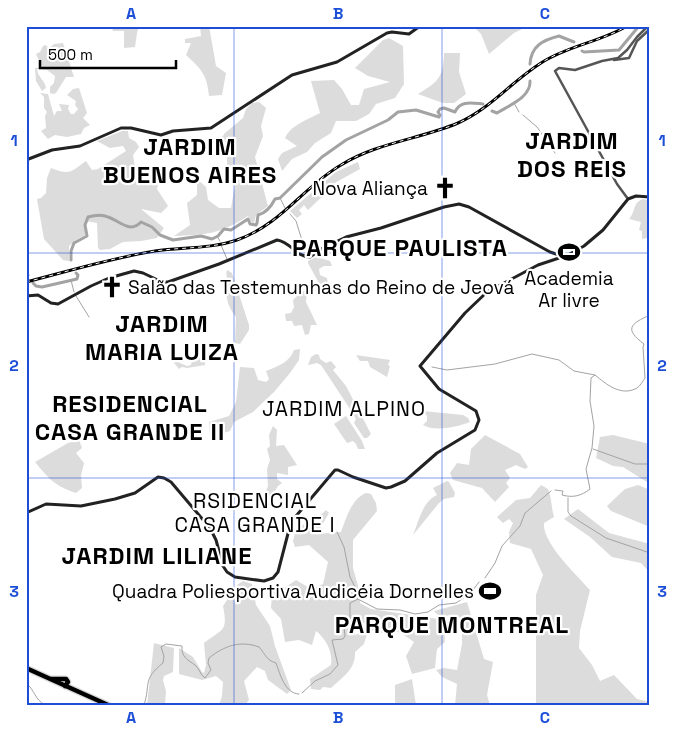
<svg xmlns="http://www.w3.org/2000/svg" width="676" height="731" viewBox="0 0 676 731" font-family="'Space Grotesk',sans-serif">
  <rect width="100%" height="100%" fill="#fff"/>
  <g fill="#dcdcdc">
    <path d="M 111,26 L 139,26 L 137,33 L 135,47 L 124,48 L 124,31 L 113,31 Z"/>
    <path d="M 200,26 L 209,26 L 216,66 L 226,73 L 222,95 L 209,96 C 207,74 201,69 186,55 L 191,43 L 185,43 L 185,39 L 201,36 Z"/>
    <path d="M 473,26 L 528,26 L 514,33 L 489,54 L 481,34 Z"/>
    <path d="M 389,38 L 403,46 L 404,84 L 395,98 L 376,104 L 369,114 L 356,121 L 336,121 L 331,133 L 315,143 L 307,152 L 292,159 L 282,171 L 278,159 L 282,153 L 297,146 L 285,138 C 291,125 307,120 320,113 L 311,81 L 334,80 L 342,89 L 351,105 L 359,105 L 364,89 L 390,82 L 368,76 L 355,68 L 383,40 Z"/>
    <path d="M 63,43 L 74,77 L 66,77 L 56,93 L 53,94 L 50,93 L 50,87 L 54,83 L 55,76 L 47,70 L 37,69 C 38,78 45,80 46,88 L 42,91 L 36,81 L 35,68 L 42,67 L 36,54 L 40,52 L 43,46 L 45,45 L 50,48 L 54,44 Z"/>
    <path d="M 444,53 L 460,53 L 459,72 L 466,94 L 454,103 L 443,103 L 418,94 C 439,81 443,78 444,53 Z"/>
    <path d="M 79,88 L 87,113 L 83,118 L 90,125 L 84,128 L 81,134 L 67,137 L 55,135 L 48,139 L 41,131 L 46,128 L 45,116 L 47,112 L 44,108 L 44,97 L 40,93 L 48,94 L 54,116 L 57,111 L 62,111 L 59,104 L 69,105 L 68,109 L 71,114 L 74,114 L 78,109 L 75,105 L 76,101 L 67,95 L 73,89 Z"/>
    <path d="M 259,102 L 266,108 L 261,126 L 263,136 L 255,157 L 268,206 L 256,215 L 254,223 L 251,222 L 248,216 C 220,234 206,235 174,236 L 190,225 L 187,203 L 197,195 L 197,179 L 206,187 L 208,200 L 219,208 L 231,208 L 235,185 L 227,169 L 227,157 L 216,155 L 214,148 L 225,133 L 243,118 L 246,109 L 252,103 Z"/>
    <path d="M 122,131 L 128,131 L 129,138 L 136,142 L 139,147 L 133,155 L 137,179 L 150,175 L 159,180 L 157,189 L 168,206 L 161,213 L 141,209 L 164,228 L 157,238 L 141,241 L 123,242 L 110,249 L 100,250 L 98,248 L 97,223 L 85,221 L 85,235 L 76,240 L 69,246 L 69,261 L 63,260 L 44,239 L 37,199 L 41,198 L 46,193 L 47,178 L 51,168 C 70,176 72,171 86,161 L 92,170 L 98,169 L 126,151 L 123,146 L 110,148 L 97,141 Z"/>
    <path d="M 358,162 L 360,169 L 331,185 L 332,187 L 308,210 L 304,205 L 299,210 L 302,214 L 297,218 L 290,211 L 336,172 Z"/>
    <path d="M 643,199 L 650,201 L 648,214 L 650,227 L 647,231 L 647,238 L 642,239 L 642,231 L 639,230 L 641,222 L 629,219 C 636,212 632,203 643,199 Z"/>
    <path d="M 316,257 L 330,261 L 332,266 L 324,266 L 319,269 L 320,275 L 327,278 L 328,284 L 321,287 L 308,263 L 308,261 Z"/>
    <path d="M 227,270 L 232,273 L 249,325 L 249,330 L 240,344 L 235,343 L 236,317 C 229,308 227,302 226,291 L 228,289 C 229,282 225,275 227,270 Z"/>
    <path d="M 302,291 L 307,291 L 306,302 L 317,325 L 311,325 L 309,334 L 305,335 L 302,325 L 294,326 L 292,321 L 286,321 L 285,314 L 291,313 L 294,307 L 293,300 Z"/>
    <path d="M 300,349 L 299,360 L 290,373 L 274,392 L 253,412 L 234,422 L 230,431 L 210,437 L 209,422 L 229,416 L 236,402 L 240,367 L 254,368 L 258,380 L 266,382 L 269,379 L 266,371 C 278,366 289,363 294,350 Z"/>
    <path d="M 316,354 L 319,355 L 320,359 L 326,363 L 331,361 L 336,367 L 333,370 L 346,386 L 371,434 L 367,438 L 364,438 L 354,423 L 356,419 L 352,412 L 321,365 L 317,363 L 308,365 L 311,357 Z"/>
    <path d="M 356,355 L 390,360 L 388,365 L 390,366 L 387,377 L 370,367 L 368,361 L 360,361 Z"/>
    <path d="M 201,356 L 205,361 L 205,365 L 187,368 L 182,367 L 179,369 L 174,363 L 173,359 L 177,358 L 180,363 L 187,366 L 191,365 L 192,360 Z"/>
    <path d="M 423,411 L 463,415 L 468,418 L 470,422 C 457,427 435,432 423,425 L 427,421 L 427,416 Z"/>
    <path d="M 346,416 L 362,441 L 365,449 L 358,449 L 356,444 L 353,441 L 347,443 L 334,424 Z"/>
    <path d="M 273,426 L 277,430 L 276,446 L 284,445 L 297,465 L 288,467 L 288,475 L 277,473 L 277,479 L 282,483 L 278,486 L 272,495 L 269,496 L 266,491 L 268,486 L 267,469 L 270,460 L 267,449 L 270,446 L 269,435 Z"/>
    <path d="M 485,435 L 520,454 L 528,467 L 525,469 L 516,465 L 505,470 L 510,478 L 506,483 L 509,487 L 495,502 L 482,488 L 453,480 L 450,473 L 457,463 L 469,465 L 471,449 Z"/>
    <path d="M 613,435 L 650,444 L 650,484 L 623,467 L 613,466 L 596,458 L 600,437 Z"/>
    <path d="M 79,440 L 82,448 L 76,453 L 84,463 L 81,476 L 82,488 L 76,493 C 55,486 49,479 35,462 L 68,443 Z"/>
    <path d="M 447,481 L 449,482 L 455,493 L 454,497 L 444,499 L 439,503 L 413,535 C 419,521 422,502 437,495 L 433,488 Z"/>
    <path d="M 541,485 L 548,489 C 552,498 551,507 554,517 L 544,523 C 542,543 577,575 590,590 L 580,631 L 579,648 L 592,665 L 600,681 L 614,675 L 637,699 L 650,702 L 650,705 L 536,705 L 536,595 L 543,575 L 531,549 L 510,543 L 509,532 L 513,523 L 509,519 L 503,523 L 497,517 L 516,500 L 530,498 Z"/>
    <path d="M 638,485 L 650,490 L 650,527 L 611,511 L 607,506 L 625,489 Z"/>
    <path d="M 366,493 L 371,494 L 376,503 L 377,511 L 353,540 L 353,568 L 360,593 L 360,603 L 371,609 L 438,619 L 444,626 L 445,642 L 437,649 L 435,668 L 412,674 L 406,656 L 414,642 C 398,631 395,627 376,635 L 369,626 L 358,620 L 350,632 L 356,635 L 362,631 L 367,634 L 364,644 L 355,652 C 356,669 343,677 331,688 L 323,687 L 320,690 L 311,689 L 310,679 L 331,665 C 333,652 326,639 316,631 L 312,645 L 299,640 L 285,642 L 281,619 L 271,608 L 272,593 L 283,589 L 296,580 L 311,589 L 323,584 L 328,562 L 309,545 L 295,547 L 293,541 L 296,529 L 299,529 L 305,523 L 310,525 L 326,510 L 329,513 L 317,534 L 341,532 C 346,519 351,499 366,493 Z"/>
    <path d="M 578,509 L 609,533 L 650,544 L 650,573 L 641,563 L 612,557 L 590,537 L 564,519 Z"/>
    <path d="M 243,581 L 252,584 L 256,605 L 270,626 L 275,646 L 291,690 L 287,694 L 268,680 L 265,671 L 257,667 L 244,681 L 249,700 L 245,705 L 219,705 L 222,696 L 223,682 L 216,676 L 202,680 L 179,674 L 179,648 L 193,657 L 202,672 L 204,673 L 206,665 L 204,643 C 223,628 228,632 223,606 L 237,585 Z"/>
    <path d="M 467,602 L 484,659 L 493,662 L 487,695 L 490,705 L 455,705 L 457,684 L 442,677 L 436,670 L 444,668 L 457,670 L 462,644 L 462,618 L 458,617 L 456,621 L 450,615 L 440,617 L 434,611 Z"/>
    <path d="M 154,643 L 174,648 L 173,672 L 164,676 L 163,680 L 166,691 L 165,705 L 147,705 Z"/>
    <path d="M 412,679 L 416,705 L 395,705 L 395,685 Z"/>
  </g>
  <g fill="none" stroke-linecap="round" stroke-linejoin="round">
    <g stroke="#a3a3a3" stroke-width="1">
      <path d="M 514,103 L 519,112"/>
      <path d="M 523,115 L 537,127 L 555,153"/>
      <path d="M 280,198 L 285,208"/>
      <path d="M 290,214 L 296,221 L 305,250"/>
      <path d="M 217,236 L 220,241"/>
      <path d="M 221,245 L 227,259"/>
      <path d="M 71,280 L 74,292"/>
      <path d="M 76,296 L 89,317"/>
      <path d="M 432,367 L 447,370 L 495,364 L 532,354 L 559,360 L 574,371 L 595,375"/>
      <path d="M 593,449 L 635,464 L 650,464"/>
      <path d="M 555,490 L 563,491 L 562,495 C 573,498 581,496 590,489 L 586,469 L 592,448 L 594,426 L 590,401 L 591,378 L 595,375 C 606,384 621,397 637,388 C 640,386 643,381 645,378 L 643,347 L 644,344 C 624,329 630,324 650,315"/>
      <path d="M 568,498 L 568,512 L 571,516 L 606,538 L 650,553"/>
      <path d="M 337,532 L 344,547 L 350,577 L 358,593 L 357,599"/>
      <path d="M 485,578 L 495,563 L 502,546 L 520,526 L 525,513 L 551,491"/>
      <path d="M 26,683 C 35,690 34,699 45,705"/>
      <path d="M 302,693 L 315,681 L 330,674 L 338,665 L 332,640 L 343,639 L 345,636 L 344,627 L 350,619 L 350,603 L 358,599 L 377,609 L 400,610 L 415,614 L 428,612 L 439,605 L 456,603 L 465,597 L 473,595 L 473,590 L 479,582"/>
      <path d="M 144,705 C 151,683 142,680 163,663 L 164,656 L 161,647 L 166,644 L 182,646 C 181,657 188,660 195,665 C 200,669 200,675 205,678 L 211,670 L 208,663 L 209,658 C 224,646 240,640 259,647 C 266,655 266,660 276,663 C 280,674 285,694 299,694"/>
    </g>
    <g stroke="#a3a3a3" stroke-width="3">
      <path d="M 582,51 L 584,52 L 619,50 L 639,26"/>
      <path d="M 530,64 C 531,46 543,40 559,36 L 574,42"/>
      <path d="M 492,111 L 497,113 C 510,105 531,97 530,81"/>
      <path d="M 71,260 L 71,251 L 74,243 L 87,236 L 85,225 L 88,217 C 95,215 102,214 108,217 C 120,221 130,234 141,222 L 152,227 L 160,235 L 173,240 L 201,236 L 212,239 L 218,236 L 224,229 L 231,230 L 248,219 L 250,224 L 256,225 L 257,223 L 258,215 C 266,213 271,207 275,199 L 280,198 L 322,157 L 346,140 L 388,120 L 398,112 L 416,110 L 439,117 L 440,115 L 438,112 L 440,109 L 444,108 L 455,112 C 460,100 472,103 483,104"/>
      <path d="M 26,275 L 28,275"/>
      <path d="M 33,283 L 36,286 L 42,287 L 77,279 L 78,275 L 76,273"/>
    </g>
    <g stroke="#dbdbdb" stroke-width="7">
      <g id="primary">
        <path d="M 26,668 L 108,705"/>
        <path d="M 51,679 L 66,679 L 68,682 L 65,686"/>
      </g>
    </g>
    <g stroke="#555" stroke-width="2.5">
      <path d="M 614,60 L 629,58 L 637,41 L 650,29"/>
      <path d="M 628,199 L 617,184 L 555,71 L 559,68 L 575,70 L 602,61 L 618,58 L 627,50 L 637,37 L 648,26"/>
    </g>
    <g stroke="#222" stroke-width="3">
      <path d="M 26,160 L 52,150 L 80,146 L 121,128 L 131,128 L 161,135 L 173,131 L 211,128 L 292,75 L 337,62 L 387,33 L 392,32 L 409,34 L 420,26"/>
      <path d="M 26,296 L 38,295 L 51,303 L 58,304 L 91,286 L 109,278 L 134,271 L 143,273 L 162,282 L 168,282 L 219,264 L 277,240 C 291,242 296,257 310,257 L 323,248 L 346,237 L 381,228 L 444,207 L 459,204 L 469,207 L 550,252 L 562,256"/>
      <path d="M 26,513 L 46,504 L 81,506 L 115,499 L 135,493 L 158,477 L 164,478 L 171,482 L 210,528 L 216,540 L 223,566 L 227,572 L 235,577 L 264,581 L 273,578 L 278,572 L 291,522 L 335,470 L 338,470 L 353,477 L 386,488 L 391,487 L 405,481 L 437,453 L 475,430 L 479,420 L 476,411 L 439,389 L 420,366 L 465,313 L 487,292 L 538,265 L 568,255 L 584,246 L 603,230 L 628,199 L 636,196 L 650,197"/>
    </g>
    <use href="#primary" stroke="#000" stroke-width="4.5"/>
    <g stroke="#000" stroke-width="3">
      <path id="rail" d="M 26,282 C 69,271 112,258 155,251 C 183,247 210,249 237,240 C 282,224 303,187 341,165 C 376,143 420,139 458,123 C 490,109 511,82 541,63 C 567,46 600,42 627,26"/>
    </g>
    <use href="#rail" stroke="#fff" stroke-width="1" stroke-dasharray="4" stroke-linecap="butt"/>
  </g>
  <path fill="none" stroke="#1d4ed8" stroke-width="1" stroke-opacity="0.55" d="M 234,26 L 234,705M 442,26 L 442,705M 26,253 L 650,253M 26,478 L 650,478"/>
  <defs>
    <g id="church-bare" transform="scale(1.725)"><path d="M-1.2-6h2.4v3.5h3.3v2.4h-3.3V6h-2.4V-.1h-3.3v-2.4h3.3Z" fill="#000" stroke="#fff" stroke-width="2.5" paint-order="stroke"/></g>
    <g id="stadium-bare" transform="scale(1.725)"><path d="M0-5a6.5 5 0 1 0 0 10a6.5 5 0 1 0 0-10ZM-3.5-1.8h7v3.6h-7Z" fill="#000" stroke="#fff" stroke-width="2.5" paint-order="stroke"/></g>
  </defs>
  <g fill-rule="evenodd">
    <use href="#church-bare" x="445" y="188"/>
    <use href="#stadium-bare" x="569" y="252"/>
    <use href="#church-bare" x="112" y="287"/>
    <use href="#stadium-bare" x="490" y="591"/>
  </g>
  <g text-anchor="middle" stroke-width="4.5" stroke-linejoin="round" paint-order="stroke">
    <g font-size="19" fill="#000" stroke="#fff" text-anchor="end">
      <text x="428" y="195">Nova Aliança</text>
      <text x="569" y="285" text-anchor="middle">Academia<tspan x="569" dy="22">Ar livre</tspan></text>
      <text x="128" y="294" text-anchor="start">Salão das Testemunhas do Reino de Jeová</text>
      <text x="474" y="598">Quadra Poliesportiva Audicéia Dornelles</text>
    </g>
    <g font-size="21" letter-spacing="1" fill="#000" stroke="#fff">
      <text x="344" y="416">JARDIM ALPINO</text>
      <text x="255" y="508">RSIDENCIAL<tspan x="255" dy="24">CASA GRANDE I</tspan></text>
    </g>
    <g font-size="24" font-weight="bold" letter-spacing="1" fill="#000" stroke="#fff">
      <text x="572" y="149">JARDIM<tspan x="572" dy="28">DOS REIS</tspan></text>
      <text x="190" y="155">JARDIM<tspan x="190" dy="28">BUENOS AIRES</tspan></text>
      <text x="400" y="256">PARQUE PAULISTA</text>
      <text x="162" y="332">JARDIM<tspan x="162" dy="28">MARIA LUIZA</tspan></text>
      <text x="130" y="412">RESIDENCIAL<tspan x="130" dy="28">CASA GRANDE II</tspan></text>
      <text x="157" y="564">JARDIM LILIANE</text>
      <text x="452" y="633">PARQUE MONTREAL</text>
    </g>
  </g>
  <rect width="676" height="731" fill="none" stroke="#ffffff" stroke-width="55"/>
  <path d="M40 60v8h136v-8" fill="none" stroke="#000000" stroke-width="2.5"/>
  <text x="48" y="60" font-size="15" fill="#000000" stroke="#ffffff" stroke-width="4" paint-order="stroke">500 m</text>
  <rect x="28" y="28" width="620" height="676" fill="none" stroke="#1d4ed8" stroke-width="2"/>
  <g font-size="16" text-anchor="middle" font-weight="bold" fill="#1d4ed8">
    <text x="131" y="19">A</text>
    <text x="338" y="19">B</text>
    <text x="545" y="19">C</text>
    <text x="14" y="146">1</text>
    <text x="662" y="146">1</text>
    <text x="14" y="371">2</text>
    <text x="662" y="371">2</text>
    <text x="14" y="597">3</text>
    <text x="662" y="597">3</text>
    <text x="131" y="723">A</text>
    <text x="338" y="723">B</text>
    <text x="545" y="723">C</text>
  </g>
</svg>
